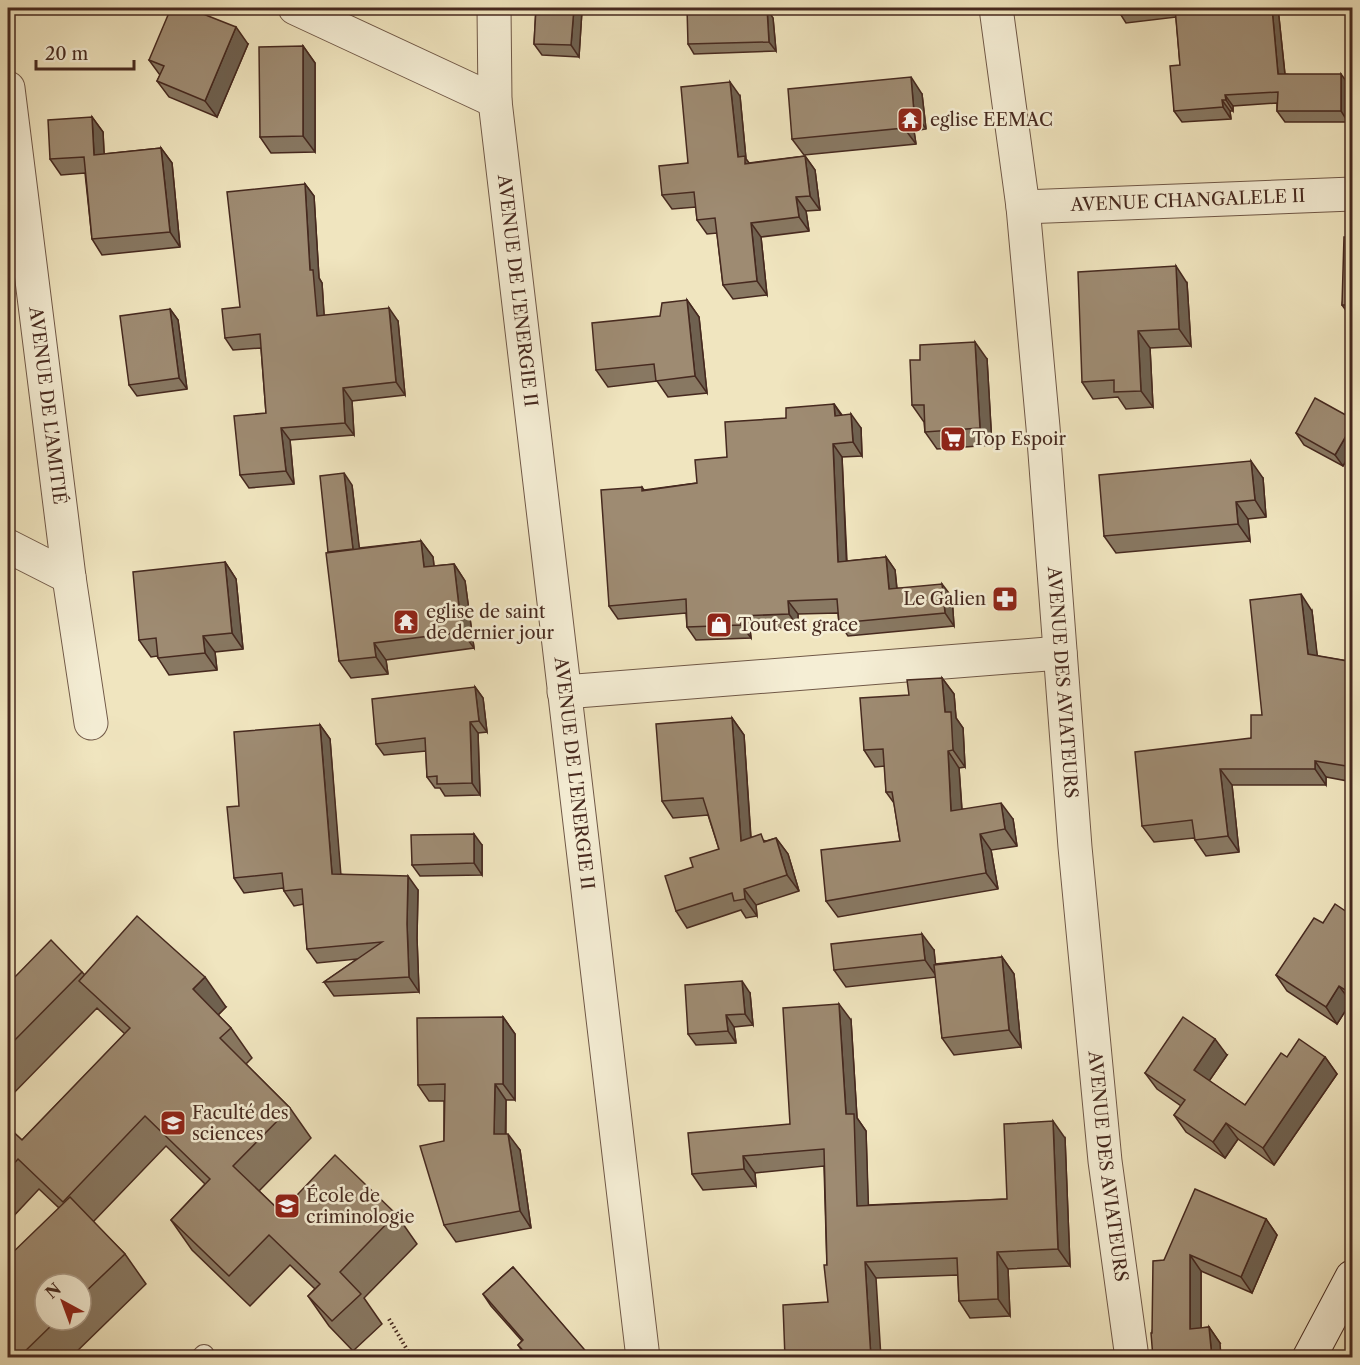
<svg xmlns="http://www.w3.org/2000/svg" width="1360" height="1365" viewBox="0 0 1360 1365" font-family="'Libre Caslon Text',serif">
  <rect width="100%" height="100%" fill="#f0e5bf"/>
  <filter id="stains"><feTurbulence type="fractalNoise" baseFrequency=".00333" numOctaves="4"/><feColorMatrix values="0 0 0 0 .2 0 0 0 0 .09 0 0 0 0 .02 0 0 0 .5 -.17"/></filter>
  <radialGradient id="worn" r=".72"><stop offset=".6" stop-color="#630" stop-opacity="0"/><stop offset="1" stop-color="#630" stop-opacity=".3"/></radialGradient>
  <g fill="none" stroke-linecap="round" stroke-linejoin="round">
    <g stroke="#705847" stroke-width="22">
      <path id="lane" d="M 201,1358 L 204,1355"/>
    </g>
    <g stroke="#705847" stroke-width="35">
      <g id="street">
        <path d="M 295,8 L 495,101"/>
        <path id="s1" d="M 494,8 L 495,101 L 643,1358"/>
        <path id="s2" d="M 996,8 L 1023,207 L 1043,427 L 1075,847 L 1105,1161 L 1132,1358"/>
        <path id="s3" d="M 8,88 L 69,577 L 91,723"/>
        <path id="s4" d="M 1023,207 L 1352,194"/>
        <path d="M 8,546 L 69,577"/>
        <path d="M 564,692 L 1060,653"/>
      </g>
    </g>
    <g stroke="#46291f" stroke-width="35">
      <path id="secondary" d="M 1309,1358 L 1352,1277"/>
    </g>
    <path stroke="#46291f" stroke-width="4" stroke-dasharray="1.5 3" stroke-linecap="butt" d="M 389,1319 L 412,1358"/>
    <use href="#lane" stroke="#f5eed5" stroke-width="20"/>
    <use href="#street" stroke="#f5eed5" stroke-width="33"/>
    <use href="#secondary" stroke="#f5eed5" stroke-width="33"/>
  </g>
  <g fill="#887862" stroke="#46291f" stroke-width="1.5" fill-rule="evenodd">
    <path d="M 536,8 L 580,8 L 582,10 L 579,57 L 542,55 L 534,44 Z"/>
    <path d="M 739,8 L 741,11 L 773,18 L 776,51 L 694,54 L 688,44 Z"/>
    <path d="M 1118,8 L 1278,8 L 1285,74 L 1349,85 L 1348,122 L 1285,122 L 1277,111 L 1277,103 L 1233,106 L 1233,111 L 1230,111 L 1231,119 L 1182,122 L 1174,111 L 1180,65 L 1176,17 L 1126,23 L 1119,12 Z"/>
    <path d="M 248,44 L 217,117 L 169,97 L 157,81 L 160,75 L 149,60 Z"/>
    <path d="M 303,46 L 315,63 L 315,152 L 271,153 L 260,137 Z"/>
    <path d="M 922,94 L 926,129 L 914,131 L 916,144 L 804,155 L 792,139 Z"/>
    <path d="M 740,96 L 746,159 L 749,163 L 805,156 L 815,170 L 820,210 L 806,211 L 809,231 L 761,237 L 767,295 L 733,299 L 723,285 L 717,233 L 707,234 L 697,220 L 696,207 L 672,209 L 662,195 Z"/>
    <path d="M 92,117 L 103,132 L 104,154 L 161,148 L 172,163 L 180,247 L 102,255 L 92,239 L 85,173 L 61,175 L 50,159 Z"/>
    <path d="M 305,184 L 314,196 L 319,278 L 322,283 L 324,315 L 398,321 L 405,395 L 352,401 L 354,435 L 290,440 L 294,484 L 249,488 L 240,475 L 266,413 L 261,348 L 233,350 L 225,338 Z"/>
    <path d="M 1353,237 L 1353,316 L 1350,316 L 1342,305 Z"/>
    <path d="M 1187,283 L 1191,346 L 1150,348 L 1153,407 L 1126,409 L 1118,397 L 1093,399 L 1082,382 Z"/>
    <path d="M 687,300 L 699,317 L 707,393 L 668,397 L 657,381 L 608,387 L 596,370 L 660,316 Z"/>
    <path d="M 170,309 L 178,320 L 187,389 L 137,396 L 129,385 Z"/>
    <path d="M 987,359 L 992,445 L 937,449 L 925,432 L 924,422 L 912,405 Z"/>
    <path d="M 834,404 L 842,415 L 861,428 L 862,456 L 842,457 L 847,561 L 886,557 L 895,570 L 897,588 L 952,597 L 954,626 L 848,636 L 839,623 L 838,613 L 798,614 L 798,627 L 750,629 L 751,638 L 696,640 L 687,627 L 686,613 L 618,619 L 609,606 L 642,487 L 644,490 L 697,483 L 727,457 L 786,418 Z"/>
    <path d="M 1353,419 L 1353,449 L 1343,466 L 1304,445 L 1296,433 Z"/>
    <path d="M 1263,478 L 1266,517 L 1248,519 L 1250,541 L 1116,553 L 1104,536 Z"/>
    <path d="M 352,485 L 359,548 L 421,541 L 433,557 L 434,566 L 454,564 L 465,581 L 474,648 L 386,660 L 388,674 L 351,678 L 339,661 L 328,552 Z"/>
    <path d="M 225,562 L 236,579 L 243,649 L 215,652 L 217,670 L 169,675 L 158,658 L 157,656 L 151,657 L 139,640 Z"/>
    <path d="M 1312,611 L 1317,656 L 1353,662 L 1353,782 L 1326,777 L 1326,785 L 1232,785 L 1239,852 L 1206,856 L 1195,840 L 1194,838 L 1154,842 L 1142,826 L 1251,738 Z"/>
    <path d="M 942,678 L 954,694 L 956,718 L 963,728 L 965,767 L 959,768 L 962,809 L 1013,819 L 1017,846 L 991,850 L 998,889 L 838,917 L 826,901 L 900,841 L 894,803 L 886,792 L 885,766 L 875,767 L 864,750 L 909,695 Z"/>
    <path d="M 475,687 L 483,698 L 487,732 L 478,733 L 480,795 L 445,796 L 440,788 L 435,788 L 427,777 L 426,751 L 384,755 L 376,744 Z"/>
    <path d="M 732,718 L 744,735 L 751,837 L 766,841 L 776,838 L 788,854 L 799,891 L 756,905 L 757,916 L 746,918 L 741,910 L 687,928 L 676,911 L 693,867 L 719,849 L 708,815 L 673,818 L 662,801 Z"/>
    <path d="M 320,725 L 330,739 L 340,874 L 418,890 L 417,938 L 419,992 L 334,996 L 324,982 L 357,959 L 317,963 L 307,949 L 304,904 L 294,906 L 284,891 L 283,888 L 244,893 L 234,878 L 239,806 Z"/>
    <path d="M 482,845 L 482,875 L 420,876 L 412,865 Z"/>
    <path d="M 1353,903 L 1353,1003 L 1351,1002 L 1337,1024 L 1287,991 L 1276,975 L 1323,923 L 1347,912 Z"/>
    <path d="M 934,950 L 935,964 L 1002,957 L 1014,974 L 1021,1047 L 954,1055 L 942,1038 L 936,977 L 846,987 L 834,970 Z"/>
    <path d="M 82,972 L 85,975 L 226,1007 L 218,1015 L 231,1028 L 252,1058 L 246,1064 L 290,1108 L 311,1138 L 259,1191 L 281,1212 L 396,1214 L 417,1244 L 364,1298 L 382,1324 L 353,1351 L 329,1326 L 308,1296 L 315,1289 L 290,1265 L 250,1306 L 192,1250 L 171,1220 L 205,1184 L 166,1146 L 93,1222 L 125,1254 L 146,1284 L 70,1358 L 8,1358 L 59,1208 L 39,1189 L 8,1222 L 8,1127 L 22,1140 L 125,1034 L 100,1011 L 97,1008 L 8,1099 L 8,984 ZM 81,1284 L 81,1320 L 45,1320 Z"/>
    <path d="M 750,993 L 753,1025 L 734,1027 L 736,1043 L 696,1045 L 688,1034 Z"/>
    <path d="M 503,1017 L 515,1034 L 515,1100 L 506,1100 L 506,1134 L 520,1150 L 531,1228 L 456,1242 L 444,1225 L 444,1101 L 429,1101 L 418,1085 Z"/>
    <path d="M 851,1020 L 857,1118 L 866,1131 L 868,1205 L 1007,1199 L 1065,1138 L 1070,1266 L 1008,1269 L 1010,1316 L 970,1318 L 959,1301 L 958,1275 L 876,1278 L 828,1302 L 824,1166 L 755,1173 L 756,1186 L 703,1190 L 692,1174 L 790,1124 Z"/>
    <path d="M 1227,1055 L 1209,1081 L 1245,1105 L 1287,1057 L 1325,1057 L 1337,1074 L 1274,1165 L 1238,1139 L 1225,1158 L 1186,1132 L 1174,1115 L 1181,1106 L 1157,1089 L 1145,1073 Z"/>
    <path d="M 1266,1219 L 1277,1235 L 1252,1293 L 1201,1271 L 1201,1328 L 1209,1327 L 1220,1343 L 1152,1333 L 1164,1260 Z"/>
    <path d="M 513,1267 L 591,1358 L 527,1358 L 518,1345 L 522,1341 L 491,1306 L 483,1294 Z"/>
  </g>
  <g fill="#6f6150" stroke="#46291f" stroke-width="1.5">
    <path d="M 574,8 L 580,8 L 582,10 L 579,57 L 571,45 Z"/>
    <path d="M 767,8 L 773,18 L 776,51 L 769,42 Z"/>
    <path d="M 1272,8 L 1278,8 L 1286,85 L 1278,74 Z"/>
    <path d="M 236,27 L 248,44 L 217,117 L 205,101 Z"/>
    <path d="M 303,46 L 315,63 L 315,152 L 303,136 Z"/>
    <path d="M 1341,74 L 1349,85 L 1348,122 L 1341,111 Z"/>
    <path d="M 911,77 L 922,94 L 926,129 L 914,112 Z"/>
    <path d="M 730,82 L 740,96 L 746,159 L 755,171 L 738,157 Z"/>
    <path d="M 1225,95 L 1233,106 L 1233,111 L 1226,100 Z"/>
    <path d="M 1222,100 L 1230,111 L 1231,119 L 1223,107 Z"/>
    <path d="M 902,114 L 914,131 L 916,144 L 904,128 Z"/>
    <path d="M 92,117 L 103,132 L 105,170 L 94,155 Z"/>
    <path d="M 161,148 L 172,163 L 180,247 L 170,232 Z"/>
    <path d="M 805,156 L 815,170 L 820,210 L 810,196 Z"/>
    <path d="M 305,184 L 314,196 L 319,278 L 322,283 L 325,328 L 317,316 L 310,270 Z"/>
    <path d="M 796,197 L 806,211 L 809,231 L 799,217 Z"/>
    <path d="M 751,223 L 761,237 L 767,295 L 757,281 Z"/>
    <path d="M 1176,266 L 1187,283 L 1191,346 L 1179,329 Z"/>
    <path d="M 687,300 L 699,317 L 707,393 L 695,376 Z"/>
    <path d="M 389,308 L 398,321 L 405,395 L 396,382 Z"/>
    <path d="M 170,309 L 178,320 L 187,389 L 179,378 Z"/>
    <path d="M 1138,331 L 1150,348 L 1153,407 L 1141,391 Z"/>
    <path d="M 975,342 L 987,359 L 992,445 L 980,428 Z"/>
    <path d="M 343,388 L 352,401 L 354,435 L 345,423 Z"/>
    <path d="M 834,404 L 843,418 L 835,416 Z"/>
    <path d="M 851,414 L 861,428 L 862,456 L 853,442 Z"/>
    <path d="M 1353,424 L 1353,449 L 1343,466 L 1335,455 Z"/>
    <path d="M 281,428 L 290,440 L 294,484 L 286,471 Z"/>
    <path d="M 833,444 L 842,457 L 847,575 L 838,562 Z"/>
    <path d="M 1251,461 L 1263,478 L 1266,517 L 1255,500 Z"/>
    <path d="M 344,473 L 352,485 L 361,562 L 353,550 Z"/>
    <path d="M 1236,502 L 1248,519 L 1250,541 L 1238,524 Z"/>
    <path d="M 421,541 L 433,557 L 436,584 L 424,567 Z"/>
    <path d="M 886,557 L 895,570 L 898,602 L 889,589 Z"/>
    <path d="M 225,562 L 236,579 L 243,649 L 232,633 Z"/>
    <path d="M 454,564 L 465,581 L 474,648 L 462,632 Z"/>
    <path d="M 942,584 L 952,597 L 954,626 L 945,613 Z"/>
    <path d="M 1301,594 L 1312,611 L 1319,670 L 1308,654 Z"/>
    <path d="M 788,601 L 798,614 L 798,627 L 789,614 Z"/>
    <path d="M 741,616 L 750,629 L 751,638 L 741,625 Z"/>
    <path d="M 203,636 L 215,652 L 217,670 L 205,653 Z"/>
    <path d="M 374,643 L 386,660 L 388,674 L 376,657 Z"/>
    <path d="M 942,678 L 954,694 L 956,718 L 963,728 L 965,767 L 953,750 L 945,712 Z"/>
    <path d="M 475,687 L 483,698 L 487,732 L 479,721 Z"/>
    <path d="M 732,718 L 744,735 L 752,857 L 741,841 Z"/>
    <path d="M 470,722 L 478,733 L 480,795 L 472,783 Z"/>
    <path d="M 320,725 L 330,739 L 342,888 L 332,874 Z"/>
    <path d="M 948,751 L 959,768 L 963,828 L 951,811 Z"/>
    <path d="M 1315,761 L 1326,777 L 1326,785 L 1315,769 Z"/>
    <path d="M 1220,769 L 1232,785 L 1239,852 L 1228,836 Z"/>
    <path d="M 1001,803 L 1013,819 L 1017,846 L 1005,829 Z"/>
    <path d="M 474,834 L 482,845 L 482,875 L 474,863 Z"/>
    <path d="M 980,834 L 991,850 L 998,889 L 986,873 Z"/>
    <path d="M 776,838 L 788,854 L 799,891 L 787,875 Z"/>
    <path d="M 408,876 L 418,890 L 417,938 L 419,992 L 409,977 L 407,924 Z"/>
    <path d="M 744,889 L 756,905 L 757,916 L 745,899 Z"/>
    <path d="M 922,934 L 934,950 L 937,977 L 925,960 Z"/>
    <path d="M 1002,957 L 1014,974 L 1021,1047 L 1009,1030 Z"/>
    <path d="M 205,977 L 226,1007 L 214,1019 L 193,989 Z"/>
    <path d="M 742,981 L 750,993 L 753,1025 L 745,1014 Z"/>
    <path d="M 1339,986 L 1351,1002 L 1337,1024 L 1326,1007 Z"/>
    <path d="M 839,1004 L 851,1020 L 857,1118 L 866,1131 L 869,1223 L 857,1206 L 846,1114 Z"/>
    <path d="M 726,1015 L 734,1027 L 736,1043 L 728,1031 Z"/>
    <path d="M 503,1017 L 515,1034 L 515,1100 L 503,1084 Z"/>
    <path d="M 1215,1039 L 1227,1055 L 1205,1087 L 1194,1070 Z"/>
    <path d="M 1325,1057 L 1337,1074 L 1274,1165 L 1263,1148 Z"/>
    <path d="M 495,1084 L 506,1100 L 505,1151 L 494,1134 Z"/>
    <path d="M 1053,1121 L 1065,1138 L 1070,1266 L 1058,1249 Z"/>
    <path d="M 1226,1123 L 1238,1139 L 1225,1158 L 1213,1142 Z"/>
    <path d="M 508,1134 L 520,1150 L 531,1228 L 520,1211 Z"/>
    <path d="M 743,1156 L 755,1173 L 756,1186 L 744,1169 Z"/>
    <path d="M 1266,1219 L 1277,1235 L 1252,1293 L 1241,1277 Z"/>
    <path d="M 997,1252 L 1008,1269 L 1010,1316 L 998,1299 Z"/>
    <path d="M 1190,1255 L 1201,1271 L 1201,1345 L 1190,1329 Z"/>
    <path d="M 865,1262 L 876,1278 L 881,1358 L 871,1358 Z"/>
    <path d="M 1209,1327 L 1220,1343 L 1221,1358 L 1212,1358 Z"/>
  </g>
  <g fill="#9e8b72" stroke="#46291f" stroke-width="1.5">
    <path d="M 171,8 L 188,8 L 236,27 L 205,101 L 157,81 L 164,66 L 149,60 Z"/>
    <path d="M 536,8 L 574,8 L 571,45 L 534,44 Z"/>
    <path d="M 687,8 L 737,8 L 737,11 L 767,8 L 769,42 L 688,44 Z"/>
    <path d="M 1118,8 L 1156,8 L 1119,12 Z"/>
    <path d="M 1175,8 L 1272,8 L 1278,74 L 1341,74 L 1341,111 L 1277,111 L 1278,92 L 1225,95 L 1226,100 L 1222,100 L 1223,107 L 1174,111 L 1170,66 L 1180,65 Z"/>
    <path d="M 303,46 L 303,136 L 260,137 L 259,47 Z"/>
    <path d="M 911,77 L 914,112 L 902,114 L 904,128 L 792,139 L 788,89 Z"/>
    <path d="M 730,82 L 738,157 L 745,156 L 745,164 L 805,156 L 810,196 L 796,197 L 799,217 L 751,223 L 757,281 L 723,285 L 715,218 L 697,220 L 694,192 L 662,195 L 659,166 L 688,163 L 681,87 Z"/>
    <path d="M 92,117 L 94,155 L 161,148 L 170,232 L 92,239 L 84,157 L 50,159 L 48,120 Z"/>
    <path d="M 305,184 L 310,270 L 313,270 L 317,316 L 389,308 L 396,382 L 343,388 L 345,423 L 281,428 L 286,471 L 240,475 L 234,416 L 266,413 L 260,334 L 225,338 L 222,309 L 240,307 L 227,192 Z"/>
    <path d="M 1344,237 L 1353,237 L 1353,305 L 1342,305 Z"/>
    <path d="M 1176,266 L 1179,329 L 1138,331 L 1141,391 L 1114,392 L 1114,380 L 1082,382 L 1078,272 Z"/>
    <path d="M 687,300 L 695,376 L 656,381 L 654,364 L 596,370 L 592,323 L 660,316 L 662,303 Z"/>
    <path d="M 170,309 L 179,378 L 129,385 L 120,316 Z"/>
    <path d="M 975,342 L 980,428 L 925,432 L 924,405 L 912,405 L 910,360 L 920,360 L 920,345 Z"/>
    <path d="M 1315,398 L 1353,419 L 1353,424 L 1335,455 L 1296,433 Z"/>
    <path d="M 834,404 L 835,416 L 851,414 L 853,442 L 833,444 L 838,562 L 886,557 L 889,589 L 942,584 L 945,613 L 839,623 L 837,599 L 788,601 L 789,614 L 741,616 L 741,625 L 687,627 L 686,599 L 609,606 L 601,490 L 642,487 L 642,491 L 697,483 L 695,460 L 727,457 L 725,422 L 786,418 L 786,408 Z"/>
    <path d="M 1251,461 L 1255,500 L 1236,502 L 1238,524 L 1104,536 L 1099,475 Z"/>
    <path d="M 344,473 L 353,549 L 328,552 L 320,476 Z"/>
    <path d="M 421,541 L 424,567 L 454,564 L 462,632 L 374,643 L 376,657 L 339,661 L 326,553 Z"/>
    <path d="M 225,562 L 232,633 L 203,636 L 205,653 L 158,658 L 156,638 L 139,640 L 133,572 Z"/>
    <path d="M 1301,594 L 1308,654 L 1353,662 L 1353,767 L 1315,761 L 1315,769 L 1220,769 L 1228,836 L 1195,840 L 1192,820 L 1142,826 L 1135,752 L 1251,738 L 1251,715 L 1262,715 L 1250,600 Z"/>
    <path d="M 942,678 L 945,712 L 951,712 L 953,750 L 948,751 L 951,811 L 1001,803 L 1005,829 L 980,834 L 986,873 L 826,901 L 821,850 L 900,841 L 892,792 L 886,792 L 883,749 L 864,750 L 860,698 L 909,695 L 907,680 Z"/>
    <path d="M 475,687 L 479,721 L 470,722 L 472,783 L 437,784 L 437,776 L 427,777 L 425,738 L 376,744 L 372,699 Z"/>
    <path d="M 732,718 L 741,841 L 761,834 L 764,842 L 776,838 L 787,875 L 744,889 L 745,899 L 734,901 L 732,893 L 676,911 L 665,876 L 693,867 L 690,858 L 719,849 L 703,798 L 662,801 L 656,724 Z"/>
    <path d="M 320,725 L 332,874 L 408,876 L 407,924 L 409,977 L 324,982 L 382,942 L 307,949 L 302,889 L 284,891 L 282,873 L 234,878 L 227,807 L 239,806 L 234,732 Z"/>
    <path d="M 474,834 L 474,863 L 412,865 L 411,835 Z"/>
    <path d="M 1353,903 L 1353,995 L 1339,986 L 1326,1007 L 1276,975 L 1314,918 L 1323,923 L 1335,904 L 1347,912 Z"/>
    <path d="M 137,916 L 205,977 L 193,989 L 231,1028 L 220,1038 L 290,1108 L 233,1166 L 281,1212 L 335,1155 L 396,1214 L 340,1272 L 361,1294 L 332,1321 L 308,1296 L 320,1284 L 269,1235 L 229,1276 L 171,1220 L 210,1179 L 145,1116 L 63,1202 L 18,1159 L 8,1170 L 8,1127 L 22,1140 L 130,1028 L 79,981 Z"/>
    <path d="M 922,934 L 925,960 L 834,970 L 831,944 Z"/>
    <path d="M 51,940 L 82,972 L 8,1047 L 8,984 Z"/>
    <path d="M 1002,957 L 1009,1030 L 942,1038 L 934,965 Z"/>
    <path d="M 742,981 L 745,1014 L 726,1015 L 728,1031 L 688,1034 L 685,985 Z"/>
    <path d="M 839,1004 L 846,1114 L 854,1114 L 857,1206 L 1007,1199 L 1004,1124 L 1053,1121 L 1058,1249 L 997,1252 L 998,1299 L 959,1301 L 957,1258 L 865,1262 L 871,1358 L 785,1358 L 783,1305 L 828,1302 L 824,1265 L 827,1265 L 824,1149 L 743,1156 L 744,1169 L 692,1174 L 688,1133 L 790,1124 L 783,1008 Z"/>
    <path d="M 503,1017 L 503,1084 L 495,1084 L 494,1134 L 508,1134 L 520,1211 L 444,1225 L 420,1146 L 444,1141 L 445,1084 L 418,1085 L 417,1018 Z"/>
    <path d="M 1183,1017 L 1215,1039 L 1194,1070 L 1245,1105 L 1281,1053 L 1287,1057 L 1299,1039 L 1325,1057 L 1263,1148 L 1226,1123 L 1213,1142 L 1174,1115 L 1185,1100 L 1145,1073 Z"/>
    <path d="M 1195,1189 L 1266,1219 L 1241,1277 L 1190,1255 L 1190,1329 L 1209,1327 L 1212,1358 L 1153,1358 L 1151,1333 L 1152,1333 L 1153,1261 L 1164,1260 Z"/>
    <path d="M 70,1197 L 125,1254 L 81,1296 L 81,1284 L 45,1284 L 45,1320 L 57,1320 L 18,1358 L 8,1358 L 8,1257 Z"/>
    <path d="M 513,1267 L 590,1356 L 590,1358 L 530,1358 L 518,1345 L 523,1340 L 483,1294 Z"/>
  </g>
  <defs>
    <g id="temple-square" transform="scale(1.35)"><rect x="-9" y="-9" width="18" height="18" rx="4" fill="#8f2418" stroke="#f5eed5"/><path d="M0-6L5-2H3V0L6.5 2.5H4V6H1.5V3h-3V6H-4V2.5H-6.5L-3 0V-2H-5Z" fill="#fff"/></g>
    <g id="supermarket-square" transform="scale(1.35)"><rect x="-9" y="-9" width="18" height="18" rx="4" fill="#8f2418" stroke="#f5eed5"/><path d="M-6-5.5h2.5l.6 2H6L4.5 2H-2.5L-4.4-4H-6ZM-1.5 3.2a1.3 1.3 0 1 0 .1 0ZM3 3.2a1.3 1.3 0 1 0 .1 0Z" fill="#fff"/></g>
    <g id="pharmacy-square" transform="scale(1.35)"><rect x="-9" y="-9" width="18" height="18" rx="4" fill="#8f2418" stroke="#f5eed5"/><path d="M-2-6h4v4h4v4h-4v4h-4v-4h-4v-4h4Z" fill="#fff"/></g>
    <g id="shop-square" transform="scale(1.35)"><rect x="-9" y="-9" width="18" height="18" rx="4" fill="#8f2418" stroke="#f5eed5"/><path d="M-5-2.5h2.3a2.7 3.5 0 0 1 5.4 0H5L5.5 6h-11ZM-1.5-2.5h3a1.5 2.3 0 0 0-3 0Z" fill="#fff"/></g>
    <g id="university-square" transform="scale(1.35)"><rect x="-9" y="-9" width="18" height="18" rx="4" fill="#8f2418" stroke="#f5eed5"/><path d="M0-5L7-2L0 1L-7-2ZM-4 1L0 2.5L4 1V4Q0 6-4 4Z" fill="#fff"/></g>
  </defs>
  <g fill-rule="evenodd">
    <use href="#temple-square" x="910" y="120"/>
    <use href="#supermarket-square" x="953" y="439"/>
    <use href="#pharmacy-square" x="1005" y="599"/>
    <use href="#temple-square" x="406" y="622"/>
    <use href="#shop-square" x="719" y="625"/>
    <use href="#university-square" x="173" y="1123"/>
    <use href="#university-square" x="287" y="1206"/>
  </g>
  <g text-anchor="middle" stroke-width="5" stroke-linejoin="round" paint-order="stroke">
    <g font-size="18" fill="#46291f" stroke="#f5eed5" text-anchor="start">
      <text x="930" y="126">eglise EEMAC</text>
      <text x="972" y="445">Top Espoir</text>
      <text x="986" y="605" text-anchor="end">Le Galien</text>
      <text x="426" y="618">eglise de saint<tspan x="426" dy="21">de dernier jour</tspan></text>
      <text x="738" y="631">Tout est grace</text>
      <text x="192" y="1119">Faculté des<tspan x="192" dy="21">sciences</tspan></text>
      <text x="306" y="1202">École de<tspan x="306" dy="21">criminologie</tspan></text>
    </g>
    <g font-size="18" fill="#46291f" stroke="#f5eed5">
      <text dy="6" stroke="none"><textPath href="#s4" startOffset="165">AVENUE CHANGALELE II</textPath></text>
      <text dy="6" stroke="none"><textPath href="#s1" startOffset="284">AVENUE DE L'ENERGIE II</textPath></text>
      <text dy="6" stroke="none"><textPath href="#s3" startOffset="320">AVENUE DE L'AMITIÉ</textPath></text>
      <text dy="6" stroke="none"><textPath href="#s2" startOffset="678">AVENUE DES AVIATEURS</textPath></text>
      <text dy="6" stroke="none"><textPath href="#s1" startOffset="770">AVENUE DE L'ENERGIE II</textPath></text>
      <text dy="6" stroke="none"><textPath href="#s2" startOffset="1164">AVENUE DES AVIATEURS</textPath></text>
    </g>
  </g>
  <rect width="1360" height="1365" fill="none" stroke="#f0e5bf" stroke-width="30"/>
  <rect x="9" y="9" width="1342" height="1347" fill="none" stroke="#46291f" stroke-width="3"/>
  <rect x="15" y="15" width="1330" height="1335" fill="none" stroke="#46291f" stroke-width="1.5"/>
  <g transform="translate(63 1302) rotate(319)"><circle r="28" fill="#f5eed5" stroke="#af9f8c" stroke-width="1.5"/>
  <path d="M0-4.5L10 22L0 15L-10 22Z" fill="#8f2418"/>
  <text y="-9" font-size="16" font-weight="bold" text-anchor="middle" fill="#46291f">N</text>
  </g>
  <path d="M36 60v9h98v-9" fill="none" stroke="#46291f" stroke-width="3"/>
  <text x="45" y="60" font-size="18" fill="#46291f" stroke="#f5eed5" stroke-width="4.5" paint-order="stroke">20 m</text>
  <rect width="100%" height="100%" filter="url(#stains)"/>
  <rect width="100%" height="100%" fill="url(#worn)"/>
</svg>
